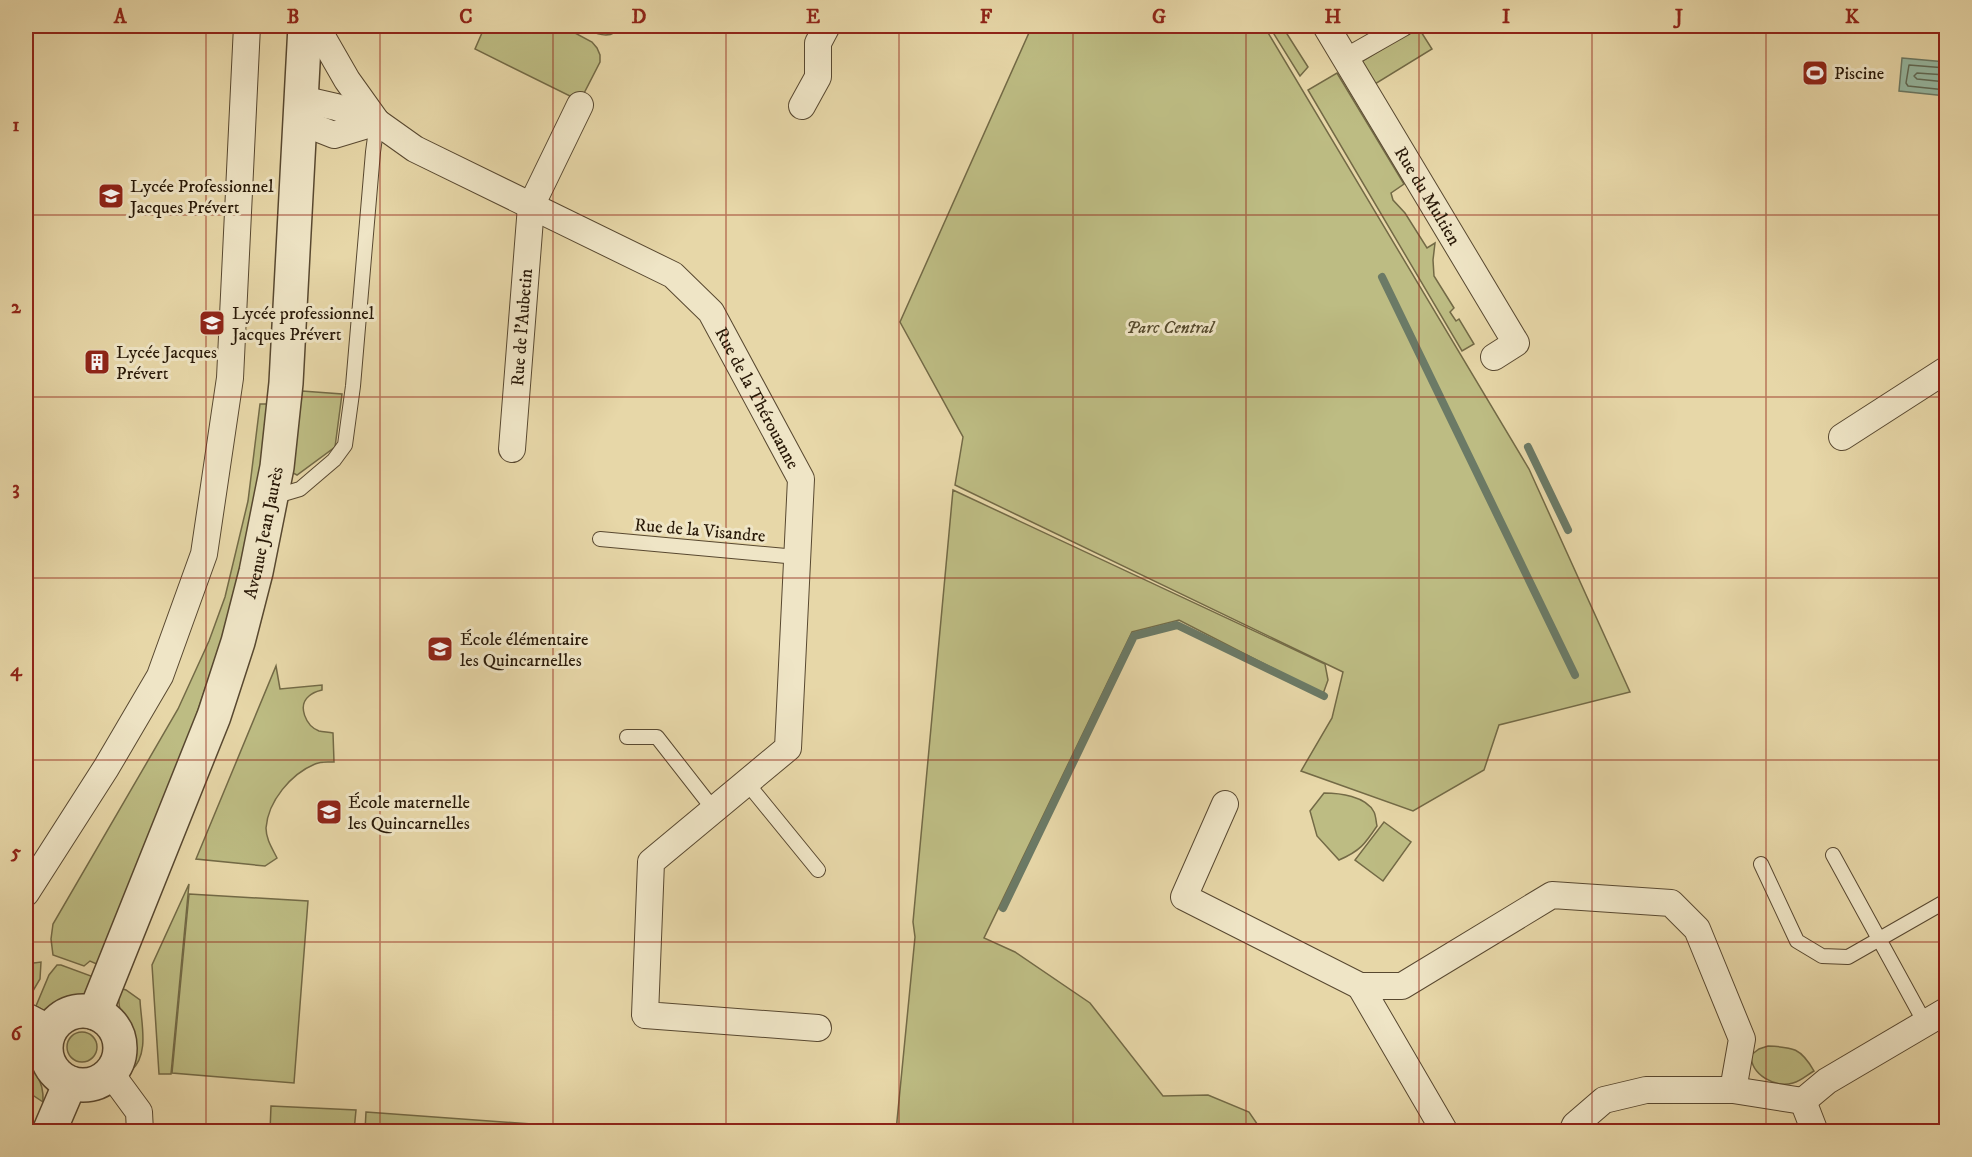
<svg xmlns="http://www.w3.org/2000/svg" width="1972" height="1157" viewBox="0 0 1972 1157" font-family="'IM FELL DW Pica',serif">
  <rect width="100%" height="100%" fill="#e7d7a8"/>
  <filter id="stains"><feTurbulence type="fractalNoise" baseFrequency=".00333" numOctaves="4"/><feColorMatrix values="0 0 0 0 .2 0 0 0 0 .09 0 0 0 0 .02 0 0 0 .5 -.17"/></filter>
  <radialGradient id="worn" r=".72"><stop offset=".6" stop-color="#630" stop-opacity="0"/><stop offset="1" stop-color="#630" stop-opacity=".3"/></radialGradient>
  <g fill="#bdbc83" stroke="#736a46" stroke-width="1.5">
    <path d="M 485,26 L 562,26 L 592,42 L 597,48 L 600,55 L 600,62 L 580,101 L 475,49 Z"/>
    <path d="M 581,26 L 621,26 C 611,42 594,33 581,26 Z"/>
    <path d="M 1032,26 L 1264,26 L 1529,469 L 1630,692 L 1499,725 L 1484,770 L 1413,811 L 1301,771 L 1332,718 L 1343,672 L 955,485 L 963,437 L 900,322 Z"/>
    <path d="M 1269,26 L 1282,26 L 1308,67 L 1300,76 Z"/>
    <path d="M 1418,27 L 1432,49 L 1375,84 L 1361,62 Z"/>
    <path d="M 1337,73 L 1404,184 L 1391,193 L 1393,200 L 1405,213 L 1427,248 L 1435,243 L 1433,260 L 1434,276 L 1454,308 L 1450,312 L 1456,321 L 1459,319 L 1474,344 L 1462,351 L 1308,90 Z"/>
    <path d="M 302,391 L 342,394 L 335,447 L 297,475 L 293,473 L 291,469 Z"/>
    <path d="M 260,404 L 268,404 L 255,511 L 234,602 L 195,719 L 99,965 L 90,961 L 84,966 L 53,955 L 51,939 L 53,924 L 178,709 L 209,641 L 225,597 L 248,501 Z"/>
    <path d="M 953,490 L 1325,664 L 1328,680 L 1323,694 L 1179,620 L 1132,632 L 984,938 L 1015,952 L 1090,1003 L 1163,1096 L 1208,1095 L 1249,1112 L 1262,1131 L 896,1131 L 915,937 L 913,922 Z"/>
    <path d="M 276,666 L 280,689 L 322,685 L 322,690 C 318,691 313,692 309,696 C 297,706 306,726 319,731 C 323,732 329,732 333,733 L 334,762 C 328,762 321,761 315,764 C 291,774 268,801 266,828 C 266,839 272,848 277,858 L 265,866 L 196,859 Z"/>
    <path d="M 1324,793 C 1339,793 1366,796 1374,812 C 1376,816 1376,822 1377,826 C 1365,844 1360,851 1339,860 L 1317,836 L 1310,811 Z"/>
    <path d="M 1384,822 L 1411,842 L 1383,881 L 1355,860 Z"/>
    <path d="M 189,884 L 171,1074 L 159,1074 L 152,965 Z"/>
    <path d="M 189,894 L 308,901 L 294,1083 L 172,1073 Z"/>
    <path d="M 41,962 L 40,979 L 27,1001 L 26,1000 L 26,964 Z"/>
    <path d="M 57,965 L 61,965 L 91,976 L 93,982 C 85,996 81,998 66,1001 C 58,1003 52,1009 43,1010 L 36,1006 L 49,975 Z"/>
    <path d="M 120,988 L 126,990 L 140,1000 C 141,1023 150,1054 131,1071 C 127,1061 132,1049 130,1038 C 127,1017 115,1014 120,988 Z"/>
    <path d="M 26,1032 L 28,1032 C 32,1042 31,1050 33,1061 C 35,1078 44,1080 43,1102 L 31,1094 L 26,1084 Z"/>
    <circle cx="82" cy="1047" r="15"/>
    <path d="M 1768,1046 C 1793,1047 1801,1048 1814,1071 C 1807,1075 1801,1081 1793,1083 C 1775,1088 1751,1075 1751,1055 L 1759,1049 Z"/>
    <path d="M 271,1106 L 356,1110 L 354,1131 L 270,1131 Z"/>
    <path d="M 366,1112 L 628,1131 L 365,1131 Z"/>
    <path d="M 659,1124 L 737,1131 L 648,1131 Z"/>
  </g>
  <path fill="#97baa4" stroke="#6b7a66" stroke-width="1.5" d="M 1902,58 L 1946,62 L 1946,96 L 1899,91 Z"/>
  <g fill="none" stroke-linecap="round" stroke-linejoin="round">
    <g stroke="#606a56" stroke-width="1.5">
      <path d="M 1946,68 L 1909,65 L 1906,83 L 1908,86 L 1946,90"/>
      <path d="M 1946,75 L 1917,73 L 1914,76 L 1917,79 L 1946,82"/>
    </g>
    <g stroke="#6b7a66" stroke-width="8">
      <path d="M 1382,277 L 1575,675"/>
      <path d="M 1528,447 L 1568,530"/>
      <path d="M 1003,908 L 1134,636 L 1177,625 L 1324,696"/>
    </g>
    <g stroke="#584830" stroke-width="16">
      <g id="service">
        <path d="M 273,497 L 300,489 L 334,460 L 345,445 L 353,386 L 373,152 L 377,122"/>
        <path d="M 600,539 L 797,557"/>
        <path d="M 627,737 L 657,737 L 714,810"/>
        <path d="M 747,783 L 818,870"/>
        <path d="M 1833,855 L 1925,1023"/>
        <path d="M 1761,864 L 1797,941 L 1822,956 L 1848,957 L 1946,901"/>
      </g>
    </g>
    <g stroke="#584830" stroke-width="22">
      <path id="pedestrian" d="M 1345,59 L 1403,26"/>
    </g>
    <g stroke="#584830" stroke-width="28">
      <g id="minor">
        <path d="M 316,26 L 347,80 L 377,122"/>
        <path id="s1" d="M 1326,26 L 1516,343 L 1494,357"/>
        <path id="s2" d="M 301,99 L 336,107 L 377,122 L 415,149 L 673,275 L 711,312 L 801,479 L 788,748 L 651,862 L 645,1015 L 818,1028"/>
        <path d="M 802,106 L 818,77 L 818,43 L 827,26"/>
        <path d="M 301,122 L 334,135 L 377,122"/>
        <path d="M 1842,437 L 1946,370"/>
        <path id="s3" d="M 512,449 L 531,206 L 580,105"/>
        <path d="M 1225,804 L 1184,897 L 1360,986 L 1402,986 L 1552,895 L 1671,903 L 1697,929 L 1742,1039 L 1733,1090"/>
        <path d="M 26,893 L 106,768 L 160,676 L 204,554 L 230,378 L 247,26"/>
        <path d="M 1360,986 L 1445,1132"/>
        <path d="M 26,1016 L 51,1029"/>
        <path d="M 112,1071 L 117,1082 L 139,1112 L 140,1132"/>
        <path d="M 1803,1101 L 1827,1081 L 1946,1011"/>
        <path d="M 1803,1101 L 1815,1132"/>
        <path d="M 1572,1132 L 1575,1125 L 1604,1100 L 1646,1090 L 1733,1090 L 1803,1101"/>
      </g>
    </g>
    <g stroke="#584830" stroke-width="36">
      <g id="tertiary">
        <circle cx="83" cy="1048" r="37"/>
        <path id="s4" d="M 95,1013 L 214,716 L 238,642 L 256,572 L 277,467 L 286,383 L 305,26"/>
        <path d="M 49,1132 L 70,1083"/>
      </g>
    </g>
    <use href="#service" stroke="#efe5c6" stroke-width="14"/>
    <use href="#pedestrian" stroke="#efe5c6" stroke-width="20"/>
    <use href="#minor" stroke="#efe5c6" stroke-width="26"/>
    <use href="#tertiary" stroke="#efe5c6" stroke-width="33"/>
  </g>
  <path fill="none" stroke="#8f2418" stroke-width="1.5" stroke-opacity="0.55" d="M 206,26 L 206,1132M 380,26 L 380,1132M 553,26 L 553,1132M 726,26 L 726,1132M 899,26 L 899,1132M 1073,26 L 1073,1132M 1246,26 L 1246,1132M 1419,26 L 1419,1132M 1592,26 L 1592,1132M 1766,26 L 1766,1132M 26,215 L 1946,215M 26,397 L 1946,397M 26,578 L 1946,578M 26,760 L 1946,760M 26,942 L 1946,942"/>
  <defs>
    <g id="stadium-square" transform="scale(1.35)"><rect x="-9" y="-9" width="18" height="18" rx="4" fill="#8f2418" stroke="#efe5c6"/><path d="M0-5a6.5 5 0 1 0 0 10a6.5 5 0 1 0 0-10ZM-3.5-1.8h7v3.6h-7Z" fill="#fff"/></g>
    <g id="school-square" transform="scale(1.35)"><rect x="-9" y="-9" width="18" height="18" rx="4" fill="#8f2418" stroke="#efe5c6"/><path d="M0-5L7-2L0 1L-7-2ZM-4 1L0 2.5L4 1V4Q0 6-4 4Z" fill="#fff"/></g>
    <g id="building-square" transform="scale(1.35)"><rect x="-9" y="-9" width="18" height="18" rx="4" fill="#8f2418" stroke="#efe5c6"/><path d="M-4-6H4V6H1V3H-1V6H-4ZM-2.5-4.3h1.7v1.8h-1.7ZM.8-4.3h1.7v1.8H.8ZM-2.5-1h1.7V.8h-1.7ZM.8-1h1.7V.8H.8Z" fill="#fff"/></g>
  </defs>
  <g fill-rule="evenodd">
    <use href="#stadium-square" x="1815" y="73"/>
    <use href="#school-square" x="111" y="196"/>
    <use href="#school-square" x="212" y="323"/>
    <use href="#building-square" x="97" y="362"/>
    <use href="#school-square" x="440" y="649"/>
    <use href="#school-square" x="329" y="812"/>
  </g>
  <g text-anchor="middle" stroke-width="6" stroke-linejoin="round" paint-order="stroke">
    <g font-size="18" fill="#291908" stroke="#efe5c6" text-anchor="start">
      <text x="1834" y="79">Piscine</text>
      <text x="130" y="192">Lycée Professionnel<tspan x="130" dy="21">Jacques Prévert</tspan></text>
      <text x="232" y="319">Lycée professionnel<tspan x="232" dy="21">Jacques Prévert</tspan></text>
      <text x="116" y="358">Lycée Jacques<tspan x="116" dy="21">Prévert</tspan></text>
      <text x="460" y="645">École élémentaire<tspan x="460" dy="21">les Quincarnelles</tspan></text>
      <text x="348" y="808">École maternelle<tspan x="348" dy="21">les Quincarnelles</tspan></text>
    </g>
    <g font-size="18" fill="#291908" stroke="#efe5c6">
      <text dy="6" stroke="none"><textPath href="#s1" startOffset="198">Rue du Multien</textPath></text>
      <text dy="6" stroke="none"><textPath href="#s3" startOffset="122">Rue de l'Aubetin</textPath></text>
      <text dy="6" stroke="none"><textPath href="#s2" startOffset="564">Rue de la Thérouanne</textPath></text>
      <text transform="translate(700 530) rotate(5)" y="6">Rue de la Visandre</text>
      <text dy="6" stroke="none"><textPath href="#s4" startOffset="510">Avenue Jean Jaurès</textPath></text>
    </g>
    <g font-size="18" font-style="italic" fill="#554a2d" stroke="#efe5c6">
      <text x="1170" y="333">Parc Central</text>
    </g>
  </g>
  <rect width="1972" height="1157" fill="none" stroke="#e7d7a8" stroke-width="66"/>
  <rect x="33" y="33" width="1906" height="1091" fill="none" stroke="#8f2418" stroke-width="2"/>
  <g font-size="20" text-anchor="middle" font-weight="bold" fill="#8f2418">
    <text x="120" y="23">A</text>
    <text x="293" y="23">B</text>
    <text x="466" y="23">C</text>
    <text x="639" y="23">D</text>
    <text x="813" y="23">E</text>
    <text x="986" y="23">F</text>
    <text x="1159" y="23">G</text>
    <text x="1333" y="23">H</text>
    <text x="1506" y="23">I</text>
    <text x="1679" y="23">J</text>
    <text x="1852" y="23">K</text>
    <text x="16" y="131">1</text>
    <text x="16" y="313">2</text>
    <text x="16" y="494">3</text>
    <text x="16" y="676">4</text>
    <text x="16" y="858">5</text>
    <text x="16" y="1040">6</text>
  </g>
  <rect width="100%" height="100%" filter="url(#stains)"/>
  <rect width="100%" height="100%" fill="url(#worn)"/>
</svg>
